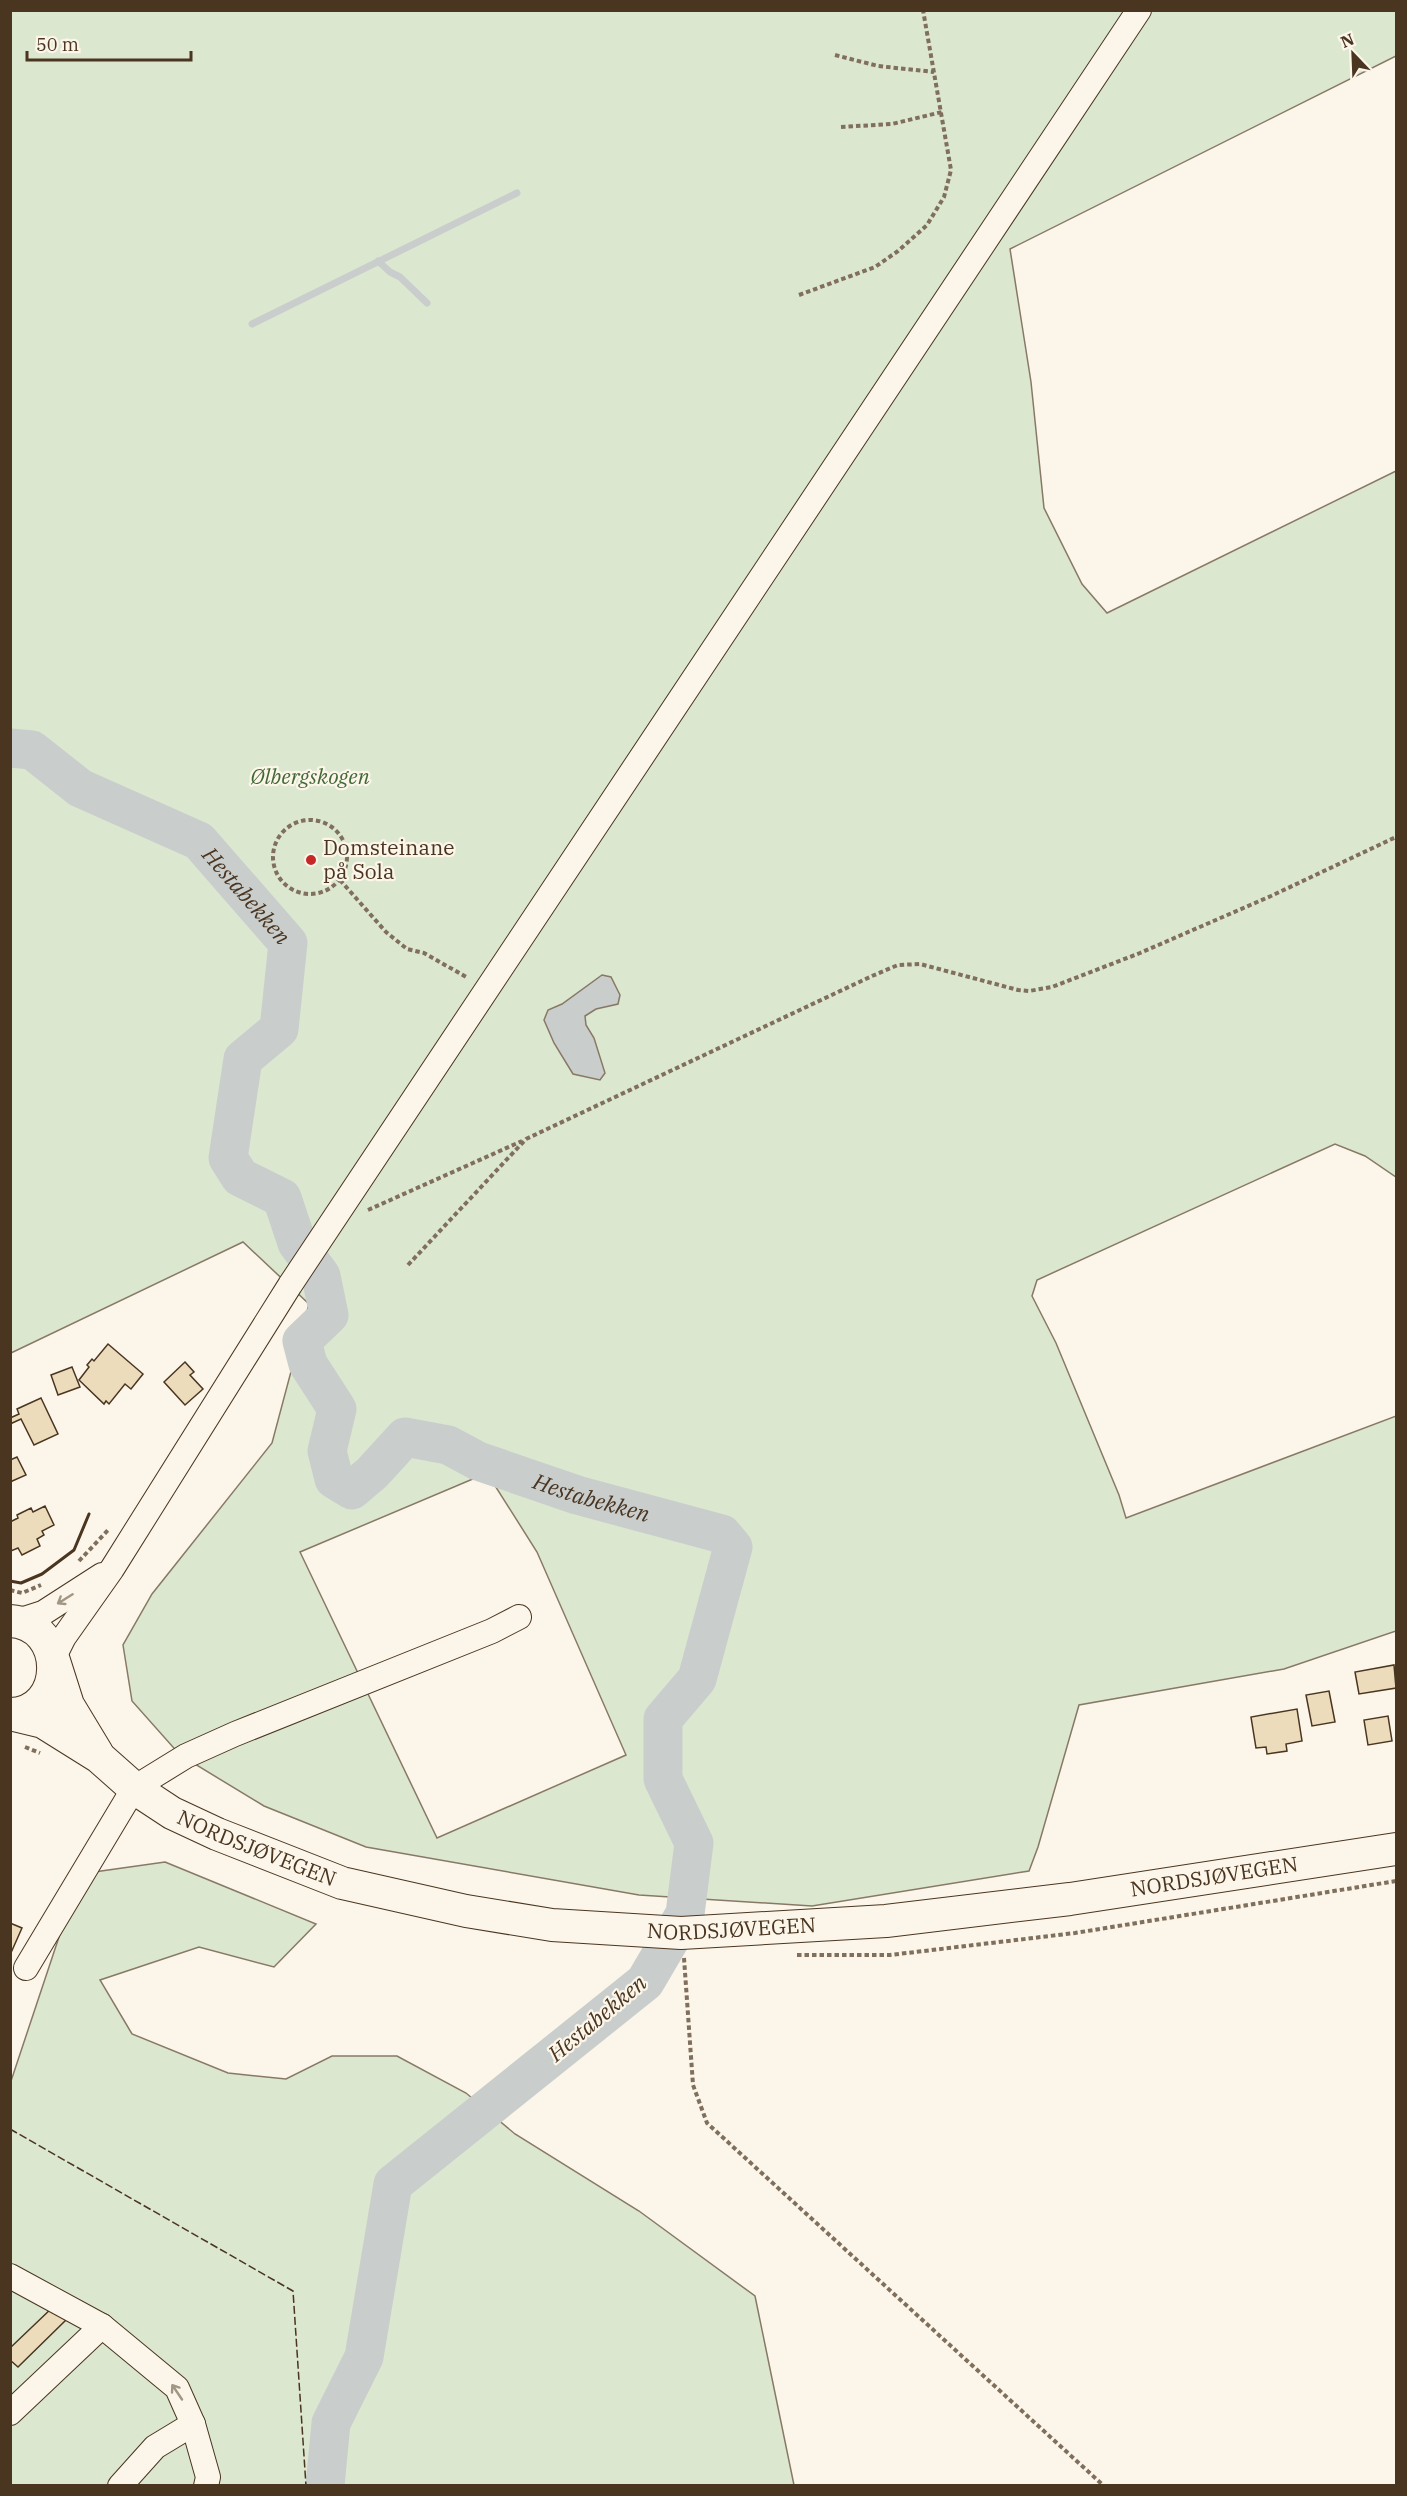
<svg xmlns="http://www.w3.org/2000/svg" width="1407" height="2496" viewBox="0 0 1407 2496" font-family="'IBM Plex Serif',serif">
  <rect width="100%" height="100%" fill="#fbf6e9"/>
  <g fill="#dce7d0" stroke="#887966" stroke-width="1.5" fill-rule="evenodd">
    <path d="M 11,11 L 1396,11 L 1396,56 L 1010,249 L 1031,382 L 1044,508 L 1082,584 L 1107,613 L 1396,471 L 1396,1177 L 1365,1156 L 1335,1144 L 1037,1280 L 1032,1296 L 1056,1343 L 1119,1495 L 1126,1518 L 1396,1416 L 1396,1631 L 1284,1669 L 1079,1705 L 1038,1847 L 1029,1871 L 812,1906 L 639,1895 L 366,1847 L 264,1806 L 180,1755 L 132,1701 L 123,1645 L 152,1594 L 272,1443 L 309,1304 L 243,1242 L 11,1353 ZM 487,1473 L 537,1552 L 626,1755 L 437,1838 L 300,1552 Z"/>
    <path d="M 165,1862 L 316,1924 L 274,1967 L 199,1947 L 100,1980 L 132,2034 L 228,2073 L 286,2079 L 332,2056 L 397,2056 L 466,2093 L 515,2134 L 639,2211 L 755,2296 L 794,2485 L 11,2486 L 11,2081 L 80,1874 Z"/>
  </g>
  <path fill="#c9cecd" stroke="#887966" stroke-width="1.5" d="M 602,975 L 611,977 L 620,995 L 618,1004 L 596,1009 L 585,1016 L 586,1025 L 594,1038 L 605,1073 L 600,1080 L 573,1074 L 554,1043 L 544,1020 L 548,1010 L 562,1004 Z"/>
  <g fill="none" stroke-linecap="round" stroke-linejoin="round">
    <g stroke="#c9cecd" stroke-width="7">
      <path d="M 378,261 L 390,272 L 400,277 L 427,303"/>
      <path d="M 252,324 L 517,193"/>
    </g>
    <path stroke="#c9cecd" stroke-width="39" id="s1" d="M 10,748 L 32,750 L 80,788 L 199,841 L 288,943 L 279,1029 L 243,1059 L 228,1158 L 240,1177 L 282,1198 L 297,1243 L 321,1276 L 329,1315 L 302,1341 L 308,1364 L 337,1409 L 327,1451 L 334,1479 L 352,1490 L 372,1473 L 405,1437 L 448,1445 L 478,1461 L 577,1495 L 722,1534 L 733,1547 L 697,1679 L 663,1719 L 663,1779 L 694,1843 L 685,1914 L 645,1982 L 393,2184 L 364,2357 L 331,2423 L 325,2486"/>
  </g>
  <g fill="#ecdcbc" stroke="#4a3520" stroke-width="1.5">
    <path d="M 108,1344 L 143,1374 L 131,1389 L 125,1384 L 109,1404 L 106,1401 L 104,1404 L 79,1380 L 89,1367 L 87,1365 L 92,1359 L 94,1361 Z"/>
    <path d="M 185,1362 L 194,1372 L 190,1375 L 203,1389 L 185,1405 L 164,1382 Z"/>
    <path d="M 72,1367 L 80,1387 L 58,1395 L 51,1375 Z"/>
    <path d="M 41,1398 L 58,1434 L 34,1445 L 21,1419 L 10,1424 L 10,1418 L 19,1414 L 17,1409 Z"/>
    <path d="M 17,1457 L 26,1475 L 10,1482 L 10,1460 Z"/>
    <path d="M 45,1506 L 54,1525 L 42,1531 L 44,1535 L 37,1539 L 40,1546 L 22,1555 L 18,1548 L 11,1551 L 10,1522 L 18,1518 L 17,1515 L 31,1508 L 33,1512 Z"/>
    <path d="M 1394,1665 L 1396,1688 L 1359,1694 L 1355,1672 Z"/>
    <path d="M 1329,1691 L 1335,1722 L 1312,1726 L 1306,1695 Z"/>
    <path d="M 1297,1709 L 1302,1741 L 1286,1744 L 1287,1751 L 1267,1754 L 1266,1747 L 1256,1748 L 1251,1717 Z"/>
    <path d="M 1388,1716 L 1392,1741 L 1368,1745 L 1364,1720 Z"/>
    <path d="M 10,1923 L 22,1928 L 10,1955 Z"/>
    <path d="M 54,2306 L 67,2319 L 18,2367 L 10,2360 L 10,2348 Z"/>
  </g>
  <g fill="none" stroke-linecap="round" stroke-linejoin="round">
    <g stroke="#4a3520" stroke-width="26">
      <g id="minor">
        <path d="M 15,1622 L 43,1613 L 102,1575"/>
        <path d="M 54,1657 L 64,1637 L 112,1569 L 290,1285 L 1139,10"/>
        <path d="M 26,1968 L 134,1788 L 186,1756 L 235,1734 L 492,1631 L 519,1617"/>
        <path d="M 10,2276 L 102,2326 L 177,2388 L 193,2424 L 208,2477 L 206,2486"/>
        <path d="M 10,2413 L 102,2326"/>
        <path d="M 120,2486 L 155,2447 L 193,2424"/>
      </g>
    </g>
    <g stroke="#4a3520" stroke-width="34">
      <g id="major">
        <path d="M 10,1621 C 68,1624 67,1713 10,1714"/>
        <path d="M 54,1661 L 68,1705 L 97,1753"/>
        <path id="s2" d="M 14,1715 L 43,1722 L 99,1757 L 134,1788 L 172,1813 L 217,1834 L 342,1883 L 466,1911 L 552,1925 L 681,1933 L 886,1921 L 1070,1899 L 1396,1849"/>
      </g>
    </g>
    <g stroke="#7f6f5c" stroke-width="4" stroke-dasharray="4.5 3" stroke-linecap="butt">
      <path d="M 835,55 L 878,66 L 934,72"/>
      <path d="M 841,127 L 892,124 L 942,112"/>
      <path d="M 799,295 L 875,267 L 898,251 L 927,225 L 944,197 L 951,170 L 923,10"/>
      <circle cx="310" cy="857" r="37"/>
      <path d="M 340,880 L 386,932 L 407,949 L 424,953 L 468,978"/>
      <path d="M 368,1210 L 522,1141"/>
      <path d="M 408,1265 L 526,1139 L 872,976 L 898,965 L 920,964 L 1018,990 L 1029,991 L 1052,987 L 1140,953 L 1271,896 L 1396,837"/>
      <path d="M 79,1561 L 109,1529"/>
      <path d="M 10,1590 L 22,1593 L 41,1585"/>
      <path d="M 25,1747 L 40,1753"/>
      <path d="M 797,1955 L 890,1955 L 1075,1933 L 1396,1881"/>
      <path d="M 684,1958 L 693,2085 L 707,2123 L 1104,2486"/>
    </g>
    <use href="#minor" stroke="#fbf6e9" stroke-width="24"/>
    <use href="#major" stroke="#fbf6e9" stroke-width="32"/>
    <path stroke="#4a3520" stroke-width="1.5" stroke-dasharray="8 3" stroke-linecap="butt" d="M 10,2129 L 293,2291 L 306,2486"/>
    <path stroke="#4a3520" stroke-width="3" d="M 10,1581 L 21,1583 L 42,1574 L 74,1550 L 89,1514"/>
  </g>
  <defs><path id="oneway-shaft" d="M-6 0H5M1.5-3L5.5 0L1.5 3" fill="none" stroke-width="1.6" stroke-linecap="round" stroke-linejoin="round" transform="scale(1.5)"/></defs>
  <g stroke="#a29684">
    <use href="#oneway-shaft" transform="translate(65 1599) rotate(148)"/>
    <use href="#oneway-shaft" transform="translate(177 2392) rotate(-124)"/>
  </g>
  <circle fill="#c62828" stroke="#fbf6e9" stroke-width="2" cx="311" cy="860" r="6"/>
  <g text-anchor="middle" stroke-width="4.5" stroke-linejoin="round" paint-order="stroke">
    <g font-size="21" font-style="italic" fill="#436837" stroke="#fbf6e9">
      <text x="310" y="784">Ølbergskogen</text>
    </g>
    <g font-size="21" fill="#4a3520" stroke="#fbf6e9" text-anchor="start">
      <text x="323" y="855">Domsteinane<tspan x="323" dy="24">på Sola</tspan></text>
    </g>
    <g font-size="21" fill="#4a3520" stroke="#fbf6e9">
      <text dy="7" stroke="none"><textPath href="#s2" startOffset="280">NORDSJØVEGEN</textPath></text>
      <text dy="7" stroke="none"><textPath href="#s2" startOffset="1252">NORDSJØVEGEN</textPath></text>
      <text dy="7" stroke="none"><textPath href="#s2" startOffset="766">NORDSJØVEGEN</textPath></text>
    </g>
    <g font-size="22" font-style="italic" fill="#4a3520" stroke="#fbf6e9">
      <text dy="8" stroke="none"><textPath href="#s1" startOffset="286">Hestabekken</textPath></text>
      <text dy="8" stroke="none"><textPath href="#s1" startOffset="1260">Hestabekken</textPath></text>
      <text transform="translate(597 2018) rotate(-40)" y="8">Hestabekken</text>
    </g>
  </g>
  <rect width="1407" height="2496" fill="none" stroke="#4a3520" stroke-width="24"/>
  <g transform="translate(1353 54) rotate(337)" stroke="#fbf6e9" stroke-width="4.5" paint-order="stroke">
  <path d="M0-4.5L10 22L0 15L-10 22Z" fill="#4a3520"/>
  <text y="-9" font-size="16" font-weight="bold" text-anchor="middle" fill="#4a3520">N</text>
  </g>
  <path d="M27 51v9h164v-9" fill="none" stroke="#4a3520" stroke-width="3"/>
  <text x="36" y="51" font-size="18" fill="#4a3520" stroke="#fbf6e9" stroke-width="4.5" paint-order="stroke">50 m</text>
</svg>
